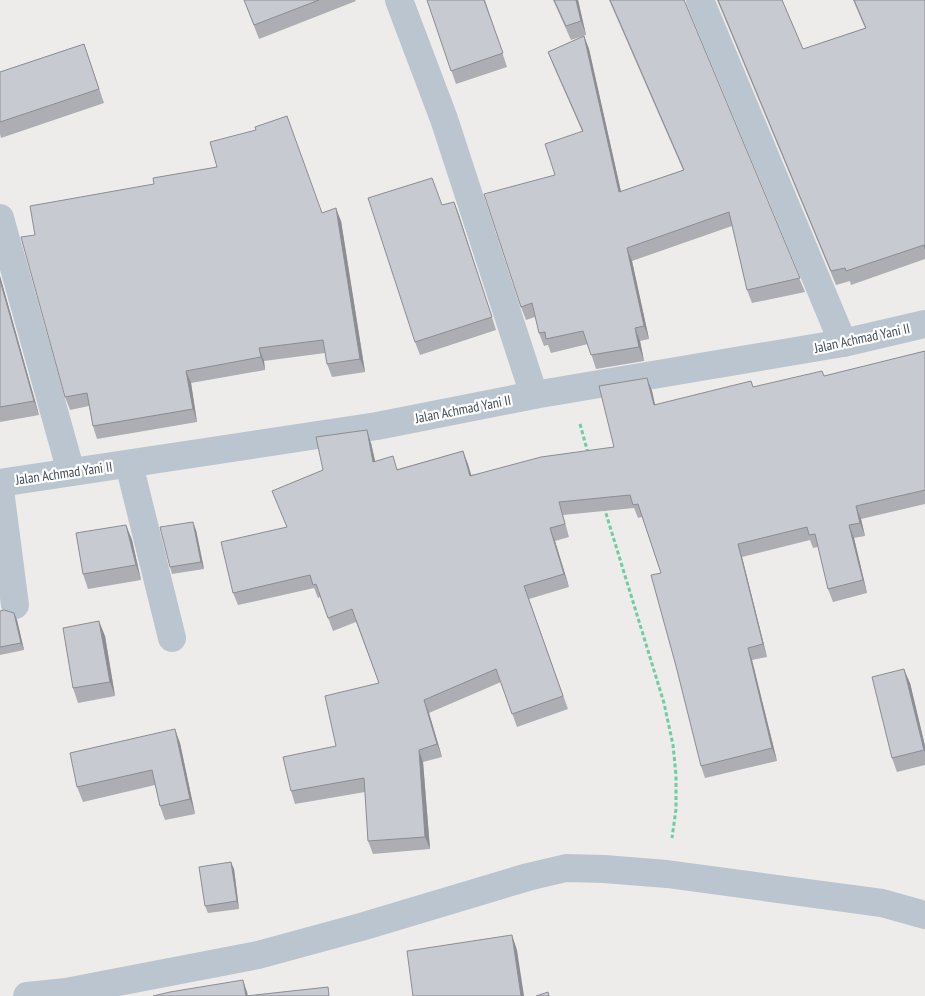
<svg xmlns="http://www.w3.org/2000/svg" width="925" height="996" viewBox="0 0 925 996" font-family="'PT Sans Narrow',sans-serif">
  <rect width="100%" height="100%" fill="#eeebeb"/>
  <g fill="none" stroke-linecap="round" stroke-linejoin="round">
    <g stroke="#6dcea2" stroke-width="3" stroke-dasharray="4 2.5" stroke-linecap="butt">
      <path d="M 580,424 L 588,453"/>
      <path d="M 604,507 L 664,703 L 673,745 L 676,775 L 676,809 L 672,838"/>
    </g>
    <g stroke="#bbc5cf" stroke-width="28">
      <path d="M 399,0 L 444,119 L 534,395"/>
      <path d="M 700,0 L 843,343"/>
      <path d="M 0,218 L 71,472"/>
      <path d="M 129,464 L 172,638"/>
      <path d="M 0,483 L 377,426 L 534,395 L 843,343 L 925,324"/>
      <path d="M 0,490 L 15,605"/>
      <path d="M 27,996 L 66,992 L 258,955 L 361,927 L 528,877 L 566,868 L 604,869 L 667,874 L 763,887 L 882,903 L 925,915"/>
    </g>
  </g>
  <g fill="#acaeb4">
    <path d="M 244,0 L 355,0 L 356,1 L 259,39 Z"/>
    <path d="M 427,0 L 485,0 L 507,67 L 456,84 Z"/>
    <path d="M 553,0 L 578,0 L 586,35 L 571,40 Z"/>
    <path d="M 609,0 L 685,0 L 685,3 L 805,292 L 752,303 L 747,290 L 732,226 L 632,261 L 649,339 L 640,341 L 644,361 L 596,369 L 588,344 L 551,353 L 548,345 L 544,346 L 539,333 L 535,317 L 526,320 L 521,307 L 555,175 L 582,131 L 553,65 L 548,52 L 584,36 L 589,49 L 621,192 L 683,170 Z"/>
    <path d="M 717,0 L 782,0 L 803,49 L 865,28 L 853,0 L 925,0 L 925,259 L 851,285 L 850,281 L 836,285 Z"/>
    <path d="M 84,44 L 104,103 L 1,138 L 0,134 L 0,72 Z"/>
    <path d="M 454,202 L 496,330 L 420,355 L 415,342 L 442,205 Z"/>
    <path d="M 322,213 L 341,221 L 365,372 L 332,377 L 327,364 L 325,353 L 264,361 L 265,370 L 191,383 L 197,422 L 97,439 L 93,426 L 89,406 L 70,410 L 65,397 Z"/>
    <path d="M 0,276 L 39,415 L 0,422 Z"/>
    <path d="M 925,351 L 925,504 L 861,519 L 865,536 L 854,538 L 867,593 L 833,602 L 828,589 L 818,547 L 813,548 L 810,540 L 742,557 L 767,657 L 752,660 L 777,761 L 705,778 L 701,766 L 661,573 L 642,517 L 638,518 L 634,508 L 563,515 L 569,537 L 555,541 L 569,587 L 529,599 L 568,709 L 517,727 L 501,682 L 429,713 L 442,757 L 423,762 L 430,849 L 373,854 L 368,841 L 365,792 L 295,804 L 291,791 L 336,746 L 379,683 L 356,622 L 333,631 L 320,597 L 318,598 L 314,588 L 238,605 L 233,593 L 287,527 L 272,491 L 323,470 L 371,443 L 375,461 L 398,469 L 463,451 L 471,475 L 614,447 L 647,378 L 652,391 L 655,405 L 751,381 L 753,387 L 824,376 Z"/>
    <path d="M 126,525 L 132,540 L 141,580 L 88,589 L 83,574 Z"/>
    <path d="M 196,530 L 204,569 L 172,574 L 170,567 Z"/>
    <path d="M 0,611 L 14,613 L 17,620 L 24,650 L 0,655 Z"/>
    <path d="M 105,636 L 115,696 L 78,703 L 73,688 Z"/>
    <path d="M 910,683 L 925,746 L 925,765 L 897,772 L 892,758 Z"/>
    <path d="M 180,743 L 195,814 L 165,820 L 160,806 L 155,785 L 83,802 L 77,787 Z"/>
    <path d="M 234,869 L 239,909 L 208,913 L 205,906 Z"/>
  </g>
  <g fill="#8c8d92">
    <path d="M 576,0 L 578,0 L 586,35 L 581,21 Z"/>
    <path d="M 584,36 L 589,49 L 624,205 L 619,192 Z"/>
    <path d="M 454,202 L 459,215 L 496,330 L 492,317 Z"/>
    <path d="M 336,208 L 341,221 L 365,372 L 360,359 Z"/>
    <path d="M 627,248 L 632,261 L 649,339 L 644,326 Z"/>
    <path d="M 0,276 L 39,415 L 34,401 L 0,280 Z"/>
    <path d="M 635,328 L 640,341 L 644,361 L 639,347 Z"/>
    <path d="M 259,348 L 264,361 L 265,370 L 261,357 Z"/>
    <path d="M 186,371 L 191,383 L 197,422 L 193,409 Z"/>
    <path d="M 647,378 L 652,391 L 658,418 L 654,405 Z"/>
    <path d="M 367,430 L 371,443 L 378,474 L 373,462 Z"/>
    <path d="M 463,451 L 468,464 L 475,488 L 470,476 Z"/>
    <path d="M 856,506 L 861,519 L 865,536 L 860,523 Z"/>
    <path d="M 193,522 L 196,530 L 204,569 L 201,562 Z"/>
    <path d="M 126,525 L 132,540 L 141,580 L 136,565 Z"/>
    <path d="M 849,525 L 854,538 L 867,593 L 863,580 Z"/>
    <path d="M 550,528 L 555,541 L 569,587 L 564,574 Z"/>
    <path d="M 738,544 L 742,557 L 767,657 L 763,644 Z"/>
    <path d="M 14,613 L 17,620 L 24,650 L 21,643 Z"/>
    <path d="M 99,621 L 105,636 L 115,696 L 110,682 Z"/>
    <path d="M 748,648 L 752,660 L 777,761 L 772,748 Z"/>
    <path d="M 904,669 L 910,683 L 925,746 L 925,752 Z"/>
    <path d="M 424,700 L 429,713 L 442,757 L 437,744 Z"/>
    <path d="M 175,729 L 180,743 L 195,814 L 190,799 Z"/>
    <path d="M 419,750 L 423,762 L 430,849 L 425,837 Z"/>
    <path d="M 231,862 L 234,869 L 239,909 L 237,901 Z"/>
    <path d="M 512,935 L 517,950 L 524,996 L 521,996 Z"/>
    <path d="M 243,980 L 247,992 L 248,996 L 246,996 Z"/>
  </g>
  <g fill="#c8cad1" stroke="#8c8d92">
    <path d="M 244,0 L 319,0 L 254,25 Z"/>
    <path d="M 427,0 L 484,0 L 503,53 L 451,71 Z"/>
    <path d="M 554,0 L 576,0 L 581,21 L 566,26 Z"/>
    <path d="M 610,0 L 684,0 L 800,278 L 747,290 L 729,212 L 627,248 L 644,326 L 635,328 L 639,347 L 591,355 L 583,331 L 546,339 L 545,332 L 539,333 L 532,303 L 521,307 L 484,194 L 555,175 L 545,144 L 583,131 L 548,52 L 584,36 L 619,192 L 684,170 Z"/>
    <path d="M 718,0 L 782,0 L 803,49 L 866,28 L 854,0 L 925,0 L 925,249 L 924,245 L 846,271 L 845,268 L 831,271 Z"/>
    <path d="M 84,44 L 99,89 L 0,122 L 0,72 Z"/>
    <path d="M 287,116 L 322,213 L 336,208 L 360,359 L 327,364 L 323,340 L 259,348 L 261,357 L 186,371 L 193,409 L 93,426 L 87,393 L 65,397 L 21,237 L 35,235 L 30,206 L 154,184 L 153,178 L 217,167 L 210,142 L 256,130 L 255,127 Z"/>
    <path d="M 432,178 L 442,205 L 454,202 L 492,317 L 415,342 L 368,198 Z"/>
    <path d="M 0,280 L 34,401 L 0,407 Z"/>
    <path d="M 925,351 L 925,490 L 856,506 L 860,523 L 849,525 L 863,580 L 828,589 L 815,534 L 809,535 L 807,527 L 738,544 L 763,644 L 748,648 L 772,748 L 701,766 L 676,666 L 651,575 L 661,573 L 638,504 L 633,505 L 630,495 L 559,502 L 565,524 L 550,528 L 564,574 L 524,586 L 563,696 L 512,714 L 496,669 L 424,700 L 437,744 L 419,750 L 425,837 L 368,841 L 364,778 L 291,791 L 283,757 L 336,746 L 325,696 L 379,683 L 352,609 L 328,618 L 316,584 L 313,585 L 310,575 L 233,593 L 221,542 L 287,527 L 272,491 L 323,470 L 316,437 L 367,430 L 373,462 L 393,456 L 397,470 L 463,451 L 470,476 L 541,457 L 614,447 L 599,386 L 647,378 L 654,405 L 751,381 L 753,387 L 822,371 L 824,376 Z"/>
    <path d="M 193,522 L 201,562 L 170,567 L 160,527 Z"/>
    <path d="M 126,525 L 136,565 L 83,574 L 76,533 Z"/>
    <path d="M 4,610 L 14,613 L 21,643 L 0,647 L 0,611 Z"/>
    <path d="M 99,621 L 110,682 L 73,688 L 63,628 Z"/>
    <path d="M 904,669 L 924,750 L 892,758 L 872,677 Z"/>
    <path d="M 175,729 L 190,799 L 160,806 L 152,770 L 77,787 L 70,753 Z"/>
    <path d="M 231,862 L 237,901 L 205,906 L 199,867 Z"/>
    <path d="M 512,935 L 521,996 L 413,996 L 407,951 Z"/>
    <path d="M 243,980 L 246,996 L 328,987 L 329,996 L 153,996 L 170,992 Z"/>
    <path d="M 548,992 L 549,996 L 536,996 Z"/>
  </g>
  <g text-anchor="middle" stroke-width="4.5" stroke-linejoin="round" paint-order="stroke">
    <g font-size="14" fill="#434e59" stroke="#fff">
      <text transform="translate(862 338) rotate(-12)" y="5">Jalan Achmad Yani II</text>
      <text transform="translate(463 409) rotate(-11)" y="5">Jalan Achmad Yani II</text>
      <text transform="translate(64 473) rotate(-8)" y="5">Jalan Achmad Yani II</text>
    </g>
  </g>
</svg>
